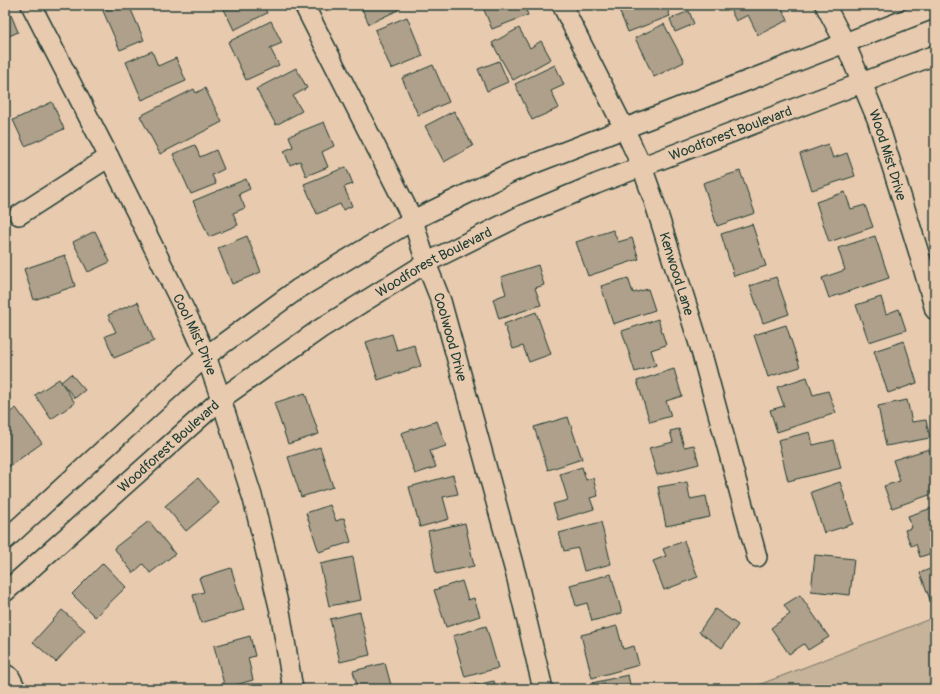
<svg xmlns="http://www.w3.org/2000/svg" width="940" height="694" viewBox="0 0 940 694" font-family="Pangolin,sans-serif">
  <rect width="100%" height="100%" fill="#e8caaf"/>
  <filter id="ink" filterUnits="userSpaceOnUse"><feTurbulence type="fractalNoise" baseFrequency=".025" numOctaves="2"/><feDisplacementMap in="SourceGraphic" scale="8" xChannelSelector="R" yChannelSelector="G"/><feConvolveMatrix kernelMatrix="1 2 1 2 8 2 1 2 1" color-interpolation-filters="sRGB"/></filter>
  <g filter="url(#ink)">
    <path fill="#c7b29a" stroke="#737867" d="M 935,617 L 935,689 L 748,689 Z"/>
    <g fill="#aea08a" stroke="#1f3d34">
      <path d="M 118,5 L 129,5 L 144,40 L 120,50 L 103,11 Z"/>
      <path d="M 222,5 L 263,5 L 267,13 L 234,30 Z"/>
      <path d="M 360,5 L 396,5 L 398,10 L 369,24 Z"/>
      <path d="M 482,5 L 524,5 L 528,15 L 492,29 Z"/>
      <path d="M 617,5 L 666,5 L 670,16 L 628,32 Z"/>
      <path d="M 728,5 L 780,5 L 788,20 L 758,35 L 748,15 L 736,21 Z"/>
      <path d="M 9,10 L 18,32 L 5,38 L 5,12 Z"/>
      <path d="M 689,11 L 694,24 L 675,32 L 670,19 Z"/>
      <path d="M 407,17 L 423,56 L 391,69 L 375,30 Z"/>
      <path d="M 271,21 L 282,43 L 270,48 L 279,65 L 246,80 L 228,42 Z"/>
      <path d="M 664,24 L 684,62 L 654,77 L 635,38 Z"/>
      <path d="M 519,28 L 530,48 L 541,41 L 551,59 L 513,80 L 492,43 Z"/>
      <path d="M 152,51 L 158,66 L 176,58 L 186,81 L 142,100 L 126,62 Z"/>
      <path d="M 499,61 L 508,82 L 487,91 L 478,69 Z"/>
      <path d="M 433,65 L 449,102 L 418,115 L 402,78 Z"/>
      <path d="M 555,65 L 564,85 L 551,91 L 559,108 L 532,120 L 515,84 Z"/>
      <path d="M 296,68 L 307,88 L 293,96 L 302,111 L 276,125 L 256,89 Z"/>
      <path d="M 205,88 L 222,122 L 160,154 L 140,116 L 194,89 L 196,93 Z"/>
      <path d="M 52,102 L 64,129 L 25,146 L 13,120 Z"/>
      <path d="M 454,111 L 473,146 L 444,162 L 425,126 Z"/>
      <path d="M 324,122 L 334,146 L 322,152 L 328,167 L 306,176 L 300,161 L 290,165 L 284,151 L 293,147 L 289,136 Z"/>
      <path d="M 828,144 L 833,158 L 847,153 L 855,176 L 812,190 L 800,154 Z"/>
      <path d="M 195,145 L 200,157 L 216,150 L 224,169 L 212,175 L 216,184 L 191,194 L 173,154 Z"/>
      <path d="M 346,167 L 353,184 L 344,187 L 352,206 L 343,210 L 340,204 L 317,214 L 304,184 Z"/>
      <path d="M 740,171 L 755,213 L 717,226 L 703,183 Z"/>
      <path d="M 246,179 L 250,189 L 239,194 L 245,208 L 233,213 L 238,225 L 209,237 L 193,201 Z"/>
      <path d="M 845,192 L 851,209 L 865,205 L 873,227 L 829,242 L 816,202 Z"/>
      <path d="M 752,224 L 766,266 L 734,276 L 721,234 Z"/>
      <path d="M 613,230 L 618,242 L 632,238 L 639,259 L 588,276 L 576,242 Z"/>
      <path d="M 95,231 L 110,262 L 88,272 L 73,242 Z"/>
      <path d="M 247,236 L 261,272 L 232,284 L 218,248 Z"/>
      <path d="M 875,236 L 889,278 L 829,298 L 822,278 L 845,270 L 838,248 Z"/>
      <path d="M 65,255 L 75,286 L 34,300 L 24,269 Z"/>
      <path d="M 538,265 L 544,285 L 535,288 L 541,305 L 499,319 L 493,299 L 506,294 L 501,277 Z"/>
      <path d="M 776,277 L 789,314 L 763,323 L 750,286 Z"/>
      <path d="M 628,278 L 633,293 L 648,289 L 655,310 L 613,324 L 601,286 Z"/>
      <path d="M 881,297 L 886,314 L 899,309 L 906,330 L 869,342 L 856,305 Z"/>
      <path d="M 138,302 L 154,341 L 114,358 L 105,336 L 116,332 L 108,315 Z"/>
      <path d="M 536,312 L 551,354 L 529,362 L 523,346 L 513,349 L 504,324 Z"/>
      <path d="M 658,319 L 666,345 L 651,350 L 656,365 L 635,372 L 622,331 Z"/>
      <path d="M 786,325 L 800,367 L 768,377 L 754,335 Z"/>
      <path d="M 392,334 L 397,350 L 414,345 L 421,366 L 378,380 L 366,342 Z"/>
      <path d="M 904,341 L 917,383 L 888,393 L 874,351 Z"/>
      <path d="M 674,369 L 682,396 L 666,401 L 671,416 L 650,422 L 637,381 Z"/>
      <path d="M 71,374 L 85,390 L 75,398 L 61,382 Z"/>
      <path d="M 807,377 L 813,395 L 828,391 L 836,413 L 777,432 L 770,410 L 784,406 L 777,387 Z"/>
      <path d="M 59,379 L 75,403 L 51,419 L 35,395 Z"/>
      <path d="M 305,393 L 319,434 L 288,444 L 274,403 Z"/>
      <path d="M 907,400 L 912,422 L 926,420 L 930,438 L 886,446 L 878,406 Z"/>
      <path d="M 16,408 L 42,443 L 7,468 L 5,465 L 5,416 Z"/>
      <path d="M 568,417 L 582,459 L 548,470 L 534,427 Z"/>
      <path d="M 437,421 L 446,446 L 430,451 L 436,467 L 415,474 L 401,433 Z"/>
      <path d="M 679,429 L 684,447 L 694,445 L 699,464 L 657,475 L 649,448 L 673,442 L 670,431 Z"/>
      <path d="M 810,432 L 813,445 L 834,440 L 841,468 L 788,481 L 778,440 Z"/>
      <path d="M 320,447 L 333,487 L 301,497 L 288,457 Z"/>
      <path d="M 929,449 L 935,468 L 935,493 L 892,508 L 884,486 L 900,481 L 893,460 Z"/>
      <path d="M 582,467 L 586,480 L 593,478 L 598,496 L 590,498 L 594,509 L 558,520 L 553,504 L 568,500 L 560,474 Z"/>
      <path d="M 453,475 L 458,494 L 443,497 L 449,519 L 420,527 L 409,487 Z"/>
      <path d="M 198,478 L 219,503 L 186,531 L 165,506 Z"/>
      <path d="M 687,482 L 690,499 L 706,496 L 710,517 L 666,526 L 658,487 Z"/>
      <path d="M 840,482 L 853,524 L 824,533 L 811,492 Z"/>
      <path d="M 330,505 L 336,521 L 344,518 L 351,542 L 319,552 L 306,513 Z"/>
      <path d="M 935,507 L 935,552 L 920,557 L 916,544 L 911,546 L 905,530 L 912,528 L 908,516 Z"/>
      <path d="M 149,521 L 175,554 L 150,573 L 143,564 L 133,573 L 114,548 Z"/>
      <path d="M 601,522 L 611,564 L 584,571 L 578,548 L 564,551 L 559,533 Z"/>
      <path d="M 465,523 L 474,566 L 436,574 L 428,531 Z"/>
      <path d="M 684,541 L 698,577 L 664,590 L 653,561 L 666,556 L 663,549 Z"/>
      <path d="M 815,555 L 854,559 L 850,595 L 811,591 Z"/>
      <path d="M 353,557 L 361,600 L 329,606 L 320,564 Z"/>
      <path d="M 103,563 L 126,587 L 95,617 L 72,594 Z"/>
      <path d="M 935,567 L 935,603 L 932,605 L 920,573 Z"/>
      <path d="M 231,568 L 244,610 L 201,623 L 193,595 L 204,592 L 199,578 Z"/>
      <path d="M 611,574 L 622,613 L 592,621 L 587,603 L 576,606 L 570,585 Z"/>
      <path d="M 462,581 L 468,600 L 474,598 L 480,616 L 446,627 L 434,590 Z"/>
      <path d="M 800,595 L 829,637 L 808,650 L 804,644 L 789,654 L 771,628 L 790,614 L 784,605 Z"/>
      <path d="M 715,609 L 738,625 L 722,648 L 699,632 Z"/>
      <path d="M 62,610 L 85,630 L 56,662 L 33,642 Z"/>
      <path d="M 360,612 L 370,655 L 340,662 L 330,619 Z"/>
      <path d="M 486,626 L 498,668 L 465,677 L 453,636 Z"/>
      <path d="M 617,626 L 623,649 L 634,646 L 639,665 L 592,678 L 581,635 Z"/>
      <path d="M 250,636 L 255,656 L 248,658 L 253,680 L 225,688 L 214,646 Z"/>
      <path d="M 385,663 L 392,689 L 358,689 L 353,671 Z"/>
      <path d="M 628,675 L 631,689 L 593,689 L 592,683 Z"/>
      <path d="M 494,681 L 496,689 L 462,689 L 462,688 Z"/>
    </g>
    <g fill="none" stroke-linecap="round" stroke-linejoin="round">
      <g stroke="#1f3d34" stroke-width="22">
        <g id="minor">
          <path id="s1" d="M 31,5 L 109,157 L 194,329 L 206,356 L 221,399 L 253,499 L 280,611 L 293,689"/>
          <path id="s2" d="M 304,5 L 413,220 L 426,263 L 441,301 L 516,575 L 543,689"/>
          <path id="s3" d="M 562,5 L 624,128 L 642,167 L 653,198 L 700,347 L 757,557"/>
          <path id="s4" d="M 825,5 L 845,43 L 877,119 L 918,250 L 935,310"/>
          <path d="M 19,215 L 109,157"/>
          <path d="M 5,540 L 206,356 L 298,289 L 413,220 L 512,172 L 935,8"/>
          <path id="s5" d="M 5,592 L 221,399 L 320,329 L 426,263 L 522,215 L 596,184 L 935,55"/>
          <path d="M 5,674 L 10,677 L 16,689"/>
        </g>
      </g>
      <use href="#minor" stroke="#e8caaf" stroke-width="19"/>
    </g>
  </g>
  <g text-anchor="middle" stroke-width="3" stroke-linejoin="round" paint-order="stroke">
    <g font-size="14" fill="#1f3d34" stroke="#e8caaf">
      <text dy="5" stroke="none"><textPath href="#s5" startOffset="867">Woodforest Boulevard</textPath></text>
      <text dy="5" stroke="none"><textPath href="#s4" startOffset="163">Wood Mist Drive</textPath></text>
      <text dy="5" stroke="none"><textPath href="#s5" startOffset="543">Woodforest Boulevard</textPath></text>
      <text dy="5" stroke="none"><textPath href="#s3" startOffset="293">Kenwood Lane</textPath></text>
      <text dy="5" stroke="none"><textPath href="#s1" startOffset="368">Cool Mist Drive</textPath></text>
      <text dy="5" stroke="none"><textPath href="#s2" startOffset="364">Coolwood Drive</textPath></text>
      <text dy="5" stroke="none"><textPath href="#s5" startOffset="219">Woodforest Boulevard</textPath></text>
    </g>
  </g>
  <rect width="940" height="694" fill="none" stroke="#e8caaf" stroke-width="20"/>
  <rect x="10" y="10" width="920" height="674" fill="none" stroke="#1f3d34" stroke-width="1.5" filter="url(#ink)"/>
</svg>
